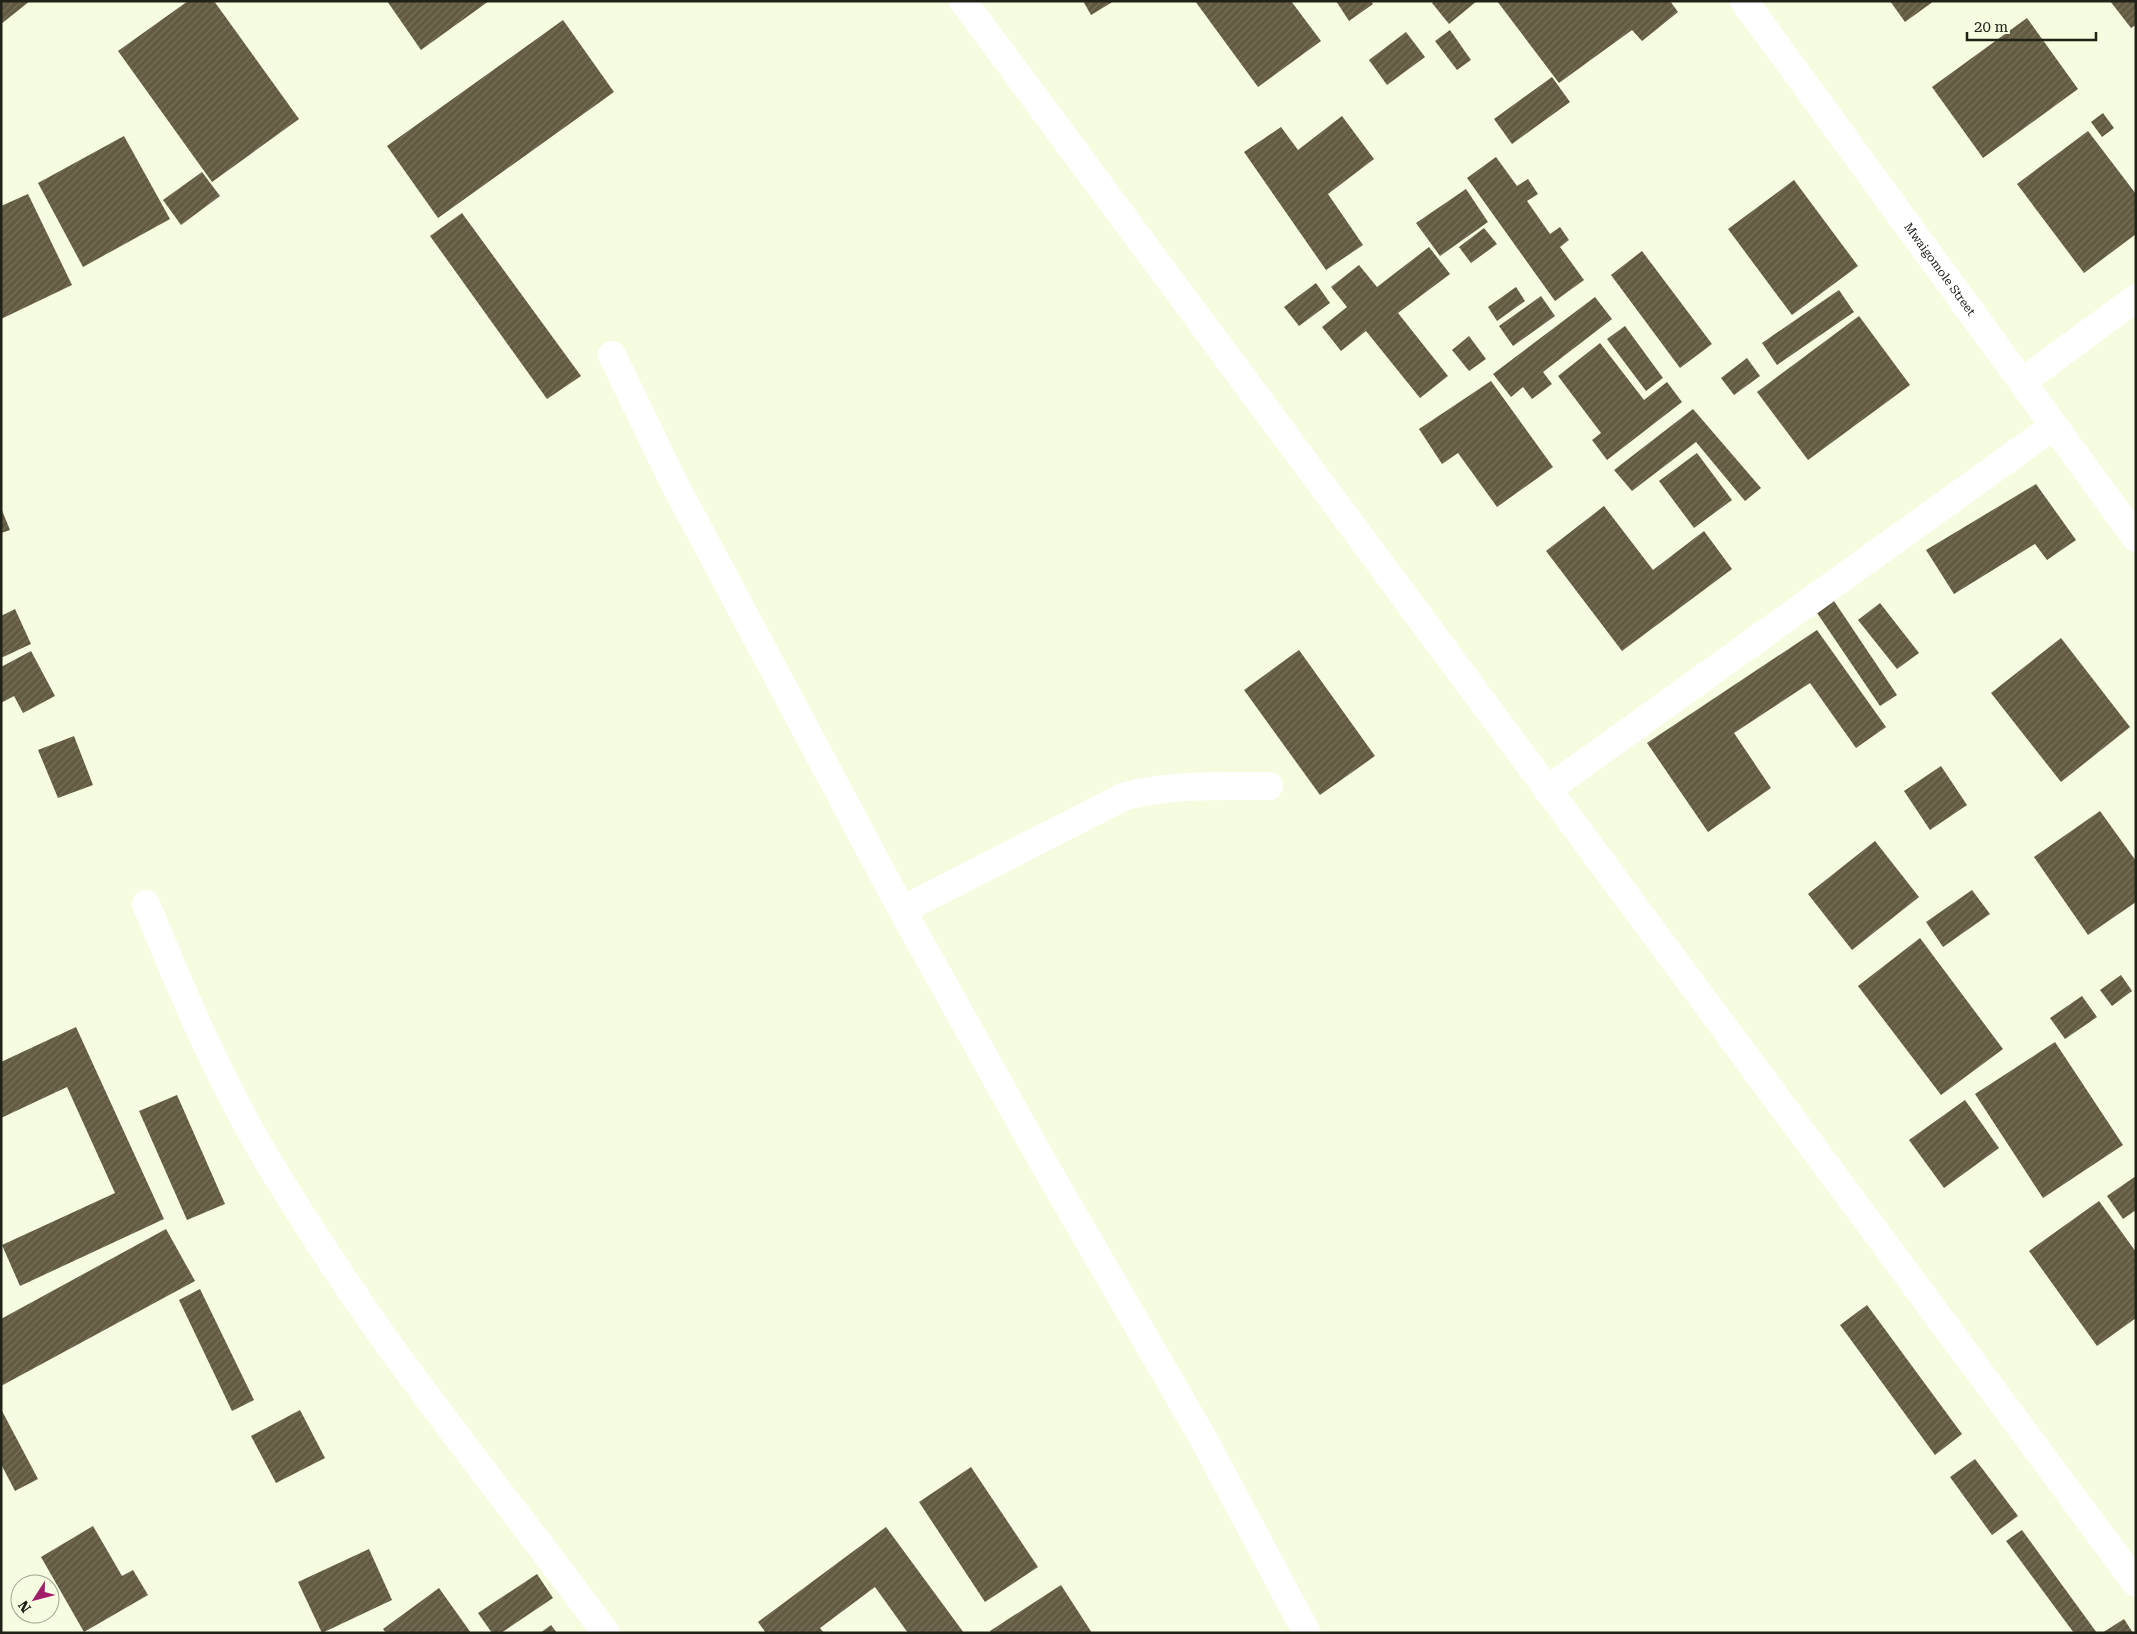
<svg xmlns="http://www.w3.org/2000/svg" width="2137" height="1634" viewBox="0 0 2137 1634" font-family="'Roboto Serif',serif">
  <defs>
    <pattern id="building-hatch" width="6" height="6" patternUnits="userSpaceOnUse" patternTransform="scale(1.25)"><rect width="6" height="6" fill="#625a41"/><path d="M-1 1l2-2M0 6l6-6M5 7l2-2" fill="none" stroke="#78735f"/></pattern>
  </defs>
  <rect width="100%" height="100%" fill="#f5fcdf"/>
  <g fill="url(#building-hatch)">
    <path d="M 1,1 L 30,1 L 1,24 Z"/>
    <path d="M 188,1 L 214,1 L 299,119 L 212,182 L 118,51 Z"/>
    <path d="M 387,1 L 489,1 L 421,50 Z"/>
    <path d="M 1083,1 L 1114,1 L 1091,15 Z"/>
    <path d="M 1195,1 L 1291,1 L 1321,41 L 1258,87 Z"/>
    <path d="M 1336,1 L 1371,1 L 1373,4 L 1349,21 Z"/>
    <path d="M 1434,1 L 1477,1 L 1449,24 L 1432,3 Z"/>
    <path d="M 1497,1 L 1670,1 L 1678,12 L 1642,41 L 1632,30 L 1559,83 Z"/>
    <path d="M 1890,1 L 1934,1 L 1905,22 Z"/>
    <path d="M 2110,1 L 2136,1 L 2136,25 L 2131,28 Z"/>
    <path d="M 2027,18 L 2078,89 L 1983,158 L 1932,87 Z"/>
    <path d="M 563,20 L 614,92 L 438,218 L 387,146 Z"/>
    <path d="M 1450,30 L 1471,60 L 1457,70 L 1435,41 Z"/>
    <path d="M 1406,32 L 1425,57 L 1387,85 L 1369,60 Z"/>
    <path d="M 1552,77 L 1570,102 L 1512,144 L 1494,119 Z"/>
    <path d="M 2103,113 L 2114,128 L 2102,137 L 2091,122 Z"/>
    <path d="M 1342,116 L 1374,159 L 1328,194 L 1363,245 L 1326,270 L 1244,152 L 1281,127 L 1298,150 Z"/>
    <path d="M 2088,131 L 2136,194 L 2136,234 L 2084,273 L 2017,184 Z"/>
    <path d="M 124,136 L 170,219 L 83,267 L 38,183 Z"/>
    <path d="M 1496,157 L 1517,186 L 1528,179 L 1538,194 L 1527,201 L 1550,234 L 1560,227 L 1569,240 L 1560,247 L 1584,280 L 1555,301 L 1467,178 Z"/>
    <path d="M 202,172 L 220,196 L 181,225 L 163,200 Z"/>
    <path d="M 1794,180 L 1858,266 L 1792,315 L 1728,229 Z"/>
    <path d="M 1466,189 L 1488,222 L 1440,256 L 1416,223 Z"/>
    <path d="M 28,194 L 72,285 L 1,319 L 1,206 Z"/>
    <path d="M 462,213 L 581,376 L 547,399 L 430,236 Z"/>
    <path d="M 1484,228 L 1497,244 L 1471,263 L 1459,247 Z"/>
    <path d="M 1429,247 L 1450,274 L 1398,313 L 1448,376 L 1420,398 L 1366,331 L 1341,351 L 1322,327 L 1347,307 L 1331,287 L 1359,265 L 1377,287 Z"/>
    <path d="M 1642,251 L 1712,344 L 1680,368 L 1611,275 Z"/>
    <path d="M 1316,283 L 1330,303 L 1299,326 L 1284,307 Z"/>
    <path d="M 1516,287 L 1525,301 L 1497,321 L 1488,307 Z"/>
    <path d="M 1839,290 L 1854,312 L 1777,365 L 1762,343 Z"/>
    <path d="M 1541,296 L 1555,316 L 1513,346 L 1499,326 Z"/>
    <path d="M 1595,297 L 1612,319 L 1543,372 L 1552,384 L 1532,399 L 1523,387 L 1511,397 L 1493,374 Z"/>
    <path d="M 1859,316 L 1910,385 L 1808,460 L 1757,392 Z"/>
    <path d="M 1625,326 L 1663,378 L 1646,391 L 1607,339 Z"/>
    <path d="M 1469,336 L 1486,359 L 1469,371 L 1452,350 Z"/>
    <path d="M 1600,343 L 1644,400 L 1667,382 L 1682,402 L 1607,460 L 1592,440 L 1601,433 L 1558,376 Z"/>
    <path d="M 1747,358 L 1760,376 L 1734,395 L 1721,378 Z"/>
    <path d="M 1491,381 L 1553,467 L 1497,507 L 1458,453 L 1442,464 L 1419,429 Z"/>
    <path d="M 1693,409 L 1761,488 L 1745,501 L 1696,442 L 1632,491 L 1614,470 Z"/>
    <path d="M 1697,453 L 1732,500 L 1694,528 L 1659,481 Z"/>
    <path d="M 2036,484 L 2076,540 L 2047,560 L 2035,544 L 1954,594 L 1926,550 Z"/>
    <path d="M 1604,506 L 1653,570 L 1704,531 L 1732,569 L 1622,651 L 1546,551 Z"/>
    <path d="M 1,508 L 10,530 L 1,533 Z"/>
    <path d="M 1830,595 L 1897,695 L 1880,706 L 1813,607 Z"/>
    <path d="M 1880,603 L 1919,653 L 1897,669 L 1858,620 Z"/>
    <path d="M 15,609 L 31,644 L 1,658 L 1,616 Z"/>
    <path d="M 1817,630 L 1886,727 L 1856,748 L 1810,683 L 1734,733 L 1771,788 L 1708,832 L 1647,743 Z"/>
    <path d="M 2061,638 L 2130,727 L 2061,782 L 1991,693 Z"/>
    <path d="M 1299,650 L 1375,756 L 1320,795 L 1244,690 Z"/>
    <path d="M 31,651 L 55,696 L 23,713 L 14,696 L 1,703 L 1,667 Z"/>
    <path d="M 74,736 L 93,785 L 58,798 L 38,750 Z"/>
    <path d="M 1941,766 L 1967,805 L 1930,830 L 1904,791 Z"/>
    <path d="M 2100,811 L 2136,861 L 2136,902 L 2088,935 L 2034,857 Z"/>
    <path d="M 1875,841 L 1919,897 L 1852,950 L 1808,894 Z"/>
    <path d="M 1972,890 L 1990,914 L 1943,947 L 1926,922 Z"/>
    <path d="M 1920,938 L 2003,1049 L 1941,1095 L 1858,986 Z"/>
    <path d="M 2121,975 L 2132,991 L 2112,1006 L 2100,990 Z"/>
    <path d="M 2082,996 L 2097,1017 L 2065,1039 L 2050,1018 Z"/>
    <path d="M 76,1027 L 164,1219 L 20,1286 L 2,1245 L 115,1193 L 67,1087 L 1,1118 L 1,1062 Z"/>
    <path d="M 2055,1042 L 2123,1145 L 2043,1198 L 1975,1094 Z"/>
    <path d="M 177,1095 L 225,1204 L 187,1220 L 139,1111 Z"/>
    <path d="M 1965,1100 L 1999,1148 L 1944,1188 L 1909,1140 Z"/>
    <path d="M 2136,1176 L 2136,1210 L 2123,1219 L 2107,1196 Z"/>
    <path d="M 2099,1201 L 2136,1252 L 2136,1318 L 2097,1346 L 2029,1251 Z"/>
    <path d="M 166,1229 L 195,1281 L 1,1386 L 1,1319 Z"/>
    <path d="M 200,1289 L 254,1400 L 232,1411 L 179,1300 Z"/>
    <path d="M 1867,1305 L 1962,1434 L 1935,1455 L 1840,1325 Z"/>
    <path d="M 1,1409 L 38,1479 L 15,1491 L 1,1464 Z"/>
    <path d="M 300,1410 L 325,1458 L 276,1483 L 251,1436 Z"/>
    <path d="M 1975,1459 L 2018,1516 L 1992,1535 L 1950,1477 Z"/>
    <path d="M 971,1467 L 1038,1567 L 985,1602 L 919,1502 Z"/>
    <path d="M 93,1526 L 122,1576 L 133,1570 L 148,1595 L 84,1632 L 41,1557 Z"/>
    <path d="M 886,1527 L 964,1633 L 908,1633 L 875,1587 L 820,1628 L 824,1633 L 766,1633 L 758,1622 Z"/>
    <path d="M 2022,1530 L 2097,1633 L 2074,1633 L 2006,1541 Z"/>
    <path d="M 369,1549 L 392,1600 L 322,1633 L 298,1582 Z"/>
    <path d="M 537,1574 L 553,1598 L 501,1633 L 492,1633 L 478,1613 Z"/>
    <path d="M 1061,1585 L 1092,1633 L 991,1633 L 990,1631 Z"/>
    <path d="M 439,1588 L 471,1633 L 386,1633 L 383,1629 Z"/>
    <path d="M 2124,1619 L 2133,1633 L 2102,1633 Z"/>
    <path d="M 551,1625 L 557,1633 L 540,1633 Z"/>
  </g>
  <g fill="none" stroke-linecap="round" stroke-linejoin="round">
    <g stroke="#fff" stroke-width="28">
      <path d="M 963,1 L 2136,1583"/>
      <path id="s1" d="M 1744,1 L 2136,538"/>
      <path d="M 612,355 L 674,483 L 902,910 L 1044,1164 L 1203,1438 L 1307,1633"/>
      <path d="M 2022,382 L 2136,298"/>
      <path d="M 1547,790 L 2054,426"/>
      <path d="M 146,904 C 182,992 220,1081 269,1163 C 315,1238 364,1313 417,1383 C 479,1467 544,1549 606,1633"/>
      <path d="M 902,910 L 1125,796 C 1172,784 1220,786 1269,786"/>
    </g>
  </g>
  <g text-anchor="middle" stroke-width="5" stroke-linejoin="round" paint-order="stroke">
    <g font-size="12" fill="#202218" stroke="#f5fcdf">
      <text dy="4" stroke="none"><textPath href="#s1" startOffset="332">Mwaigomole Street</textPath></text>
    </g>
  </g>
  <rect width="2137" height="1634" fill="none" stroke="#202218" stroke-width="5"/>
  <g transform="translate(35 1599) rotate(234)"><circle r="24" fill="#f5fcdf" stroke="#a0a58f"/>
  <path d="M0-4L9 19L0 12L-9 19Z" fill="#a11c6b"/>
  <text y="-8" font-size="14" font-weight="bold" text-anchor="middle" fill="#202218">N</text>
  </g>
  <path d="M1967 32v8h129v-8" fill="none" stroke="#202218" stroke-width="2.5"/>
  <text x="1974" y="32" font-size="15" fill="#202218" stroke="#f5fcdf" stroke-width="4" paint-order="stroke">20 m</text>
</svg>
